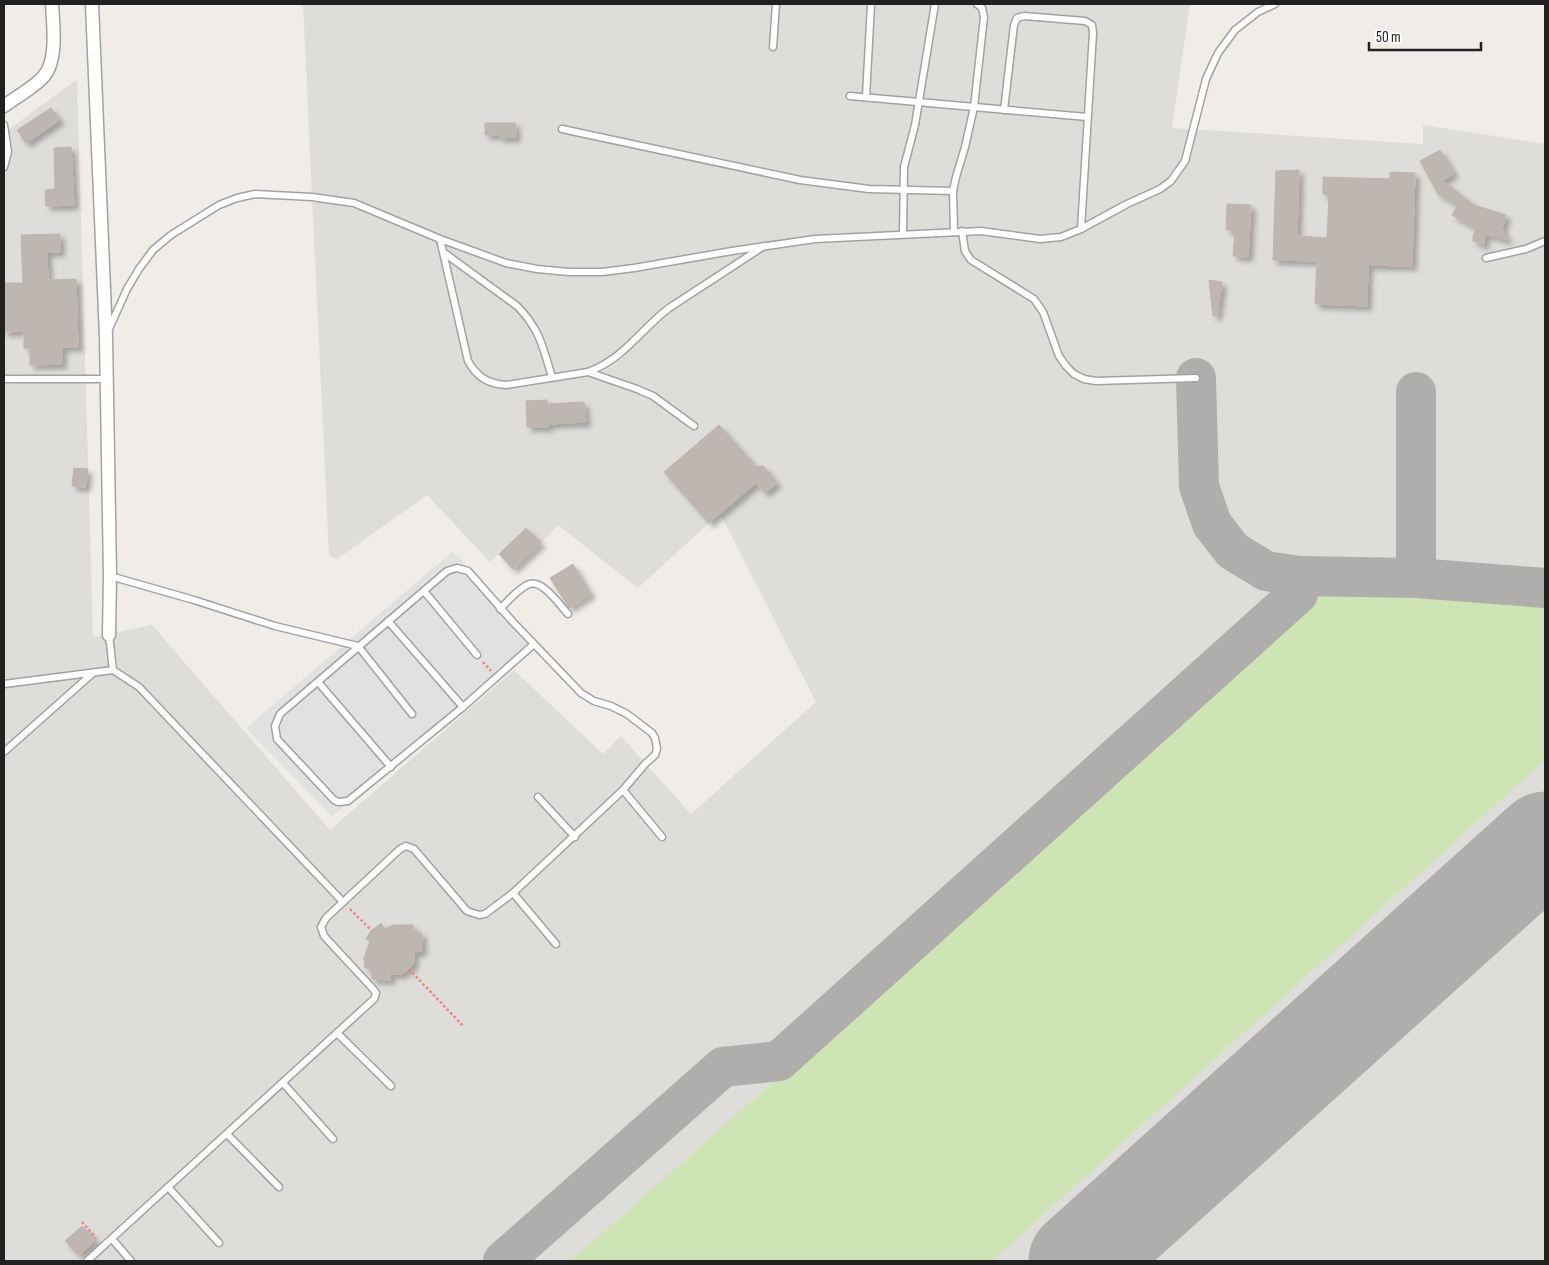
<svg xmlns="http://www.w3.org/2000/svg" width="1549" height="1265" viewBox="0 0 1549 1265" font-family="'Sofia Sans Condensed',sans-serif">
  <defs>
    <filter id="shadow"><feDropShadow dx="4.5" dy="4.5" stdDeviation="2.5" flood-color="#0004"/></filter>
  </defs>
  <rect width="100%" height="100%" fill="#f0ede8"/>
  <path fill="#dfddd9" d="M 303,4 L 1190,4 L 1172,128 L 1423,144 L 1423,125 L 1545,144 L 1545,1261 L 4,1261 L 4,133 L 77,79 L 93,637 L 152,625 L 330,830 L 514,670 L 603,754 L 621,736 L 691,814 L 816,702 L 722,517 L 709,523 L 638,588 L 558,525 L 541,543 L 525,528 L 490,562 L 427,495 L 337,559 L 329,556 Z"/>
  <path fill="#cee4b4" d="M 1326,592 L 1545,603 L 1545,760 L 992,1261 L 571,1261 L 782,1074 L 781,1070 L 917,946 L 1148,742 L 1246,652 L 1310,604 L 1320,594 Z"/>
  <path fill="#e1e1e1" d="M 453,551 L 539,644 L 332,817 L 246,728 Z"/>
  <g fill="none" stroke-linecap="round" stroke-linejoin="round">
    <g stroke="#b0aeac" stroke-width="40">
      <path d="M 1299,576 L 1416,578 L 1416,392"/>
      <path d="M 1416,578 L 1545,588"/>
      <path d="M 503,1261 L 723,1067 L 779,1061 L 1298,594 L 1299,576 L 1266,571 L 1233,551 L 1212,524 L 1199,486 L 1196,378"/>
    </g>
    <path stroke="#b0aeac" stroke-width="101" d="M 1079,1261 L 1545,842"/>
  </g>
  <g fill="#bdb6b1" stroke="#c0b4ac" filter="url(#shadow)">
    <path d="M 51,108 L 60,120 L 26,143 L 17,130 Z"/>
    <path d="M 485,123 L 515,123 L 516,137 L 500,138 L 500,135 L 485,135 Z"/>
    <path d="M 71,147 L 74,205 L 46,206 L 45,190 L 55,189 L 54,148 Z"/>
    <path d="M 1440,150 L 1454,174 L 1442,180 L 1474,205 L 1506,215 L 1502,229 L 1508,240 L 1485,234 L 1484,245 L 1473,241 L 1473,236 L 1476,228 L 1452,215 L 1458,205 L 1438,194 L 1420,161 Z"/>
    <path d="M 1299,170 L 1297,236 L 1327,238 L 1329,196 L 1323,194 L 1323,177 L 1390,179 L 1390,172 L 1415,173 L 1412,266 L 1368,265 L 1367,306 L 1315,304 L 1317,261 L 1273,260 L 1276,171 Z"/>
    <path d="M 1227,204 L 1251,205 L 1248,257 L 1233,256 L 1235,230 L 1226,230 Z"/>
    <path d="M 60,234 L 60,252 L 47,252 L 48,280 L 76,279 L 78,347 L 62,347 L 62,364 L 30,365 L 30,348 L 24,348 L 24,331 L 4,332 L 4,283 L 23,283 L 21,235 Z"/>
    <path d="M 1209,280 L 1222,282 L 1217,316 L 1213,316 Z"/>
    <path d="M 547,400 L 547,404 L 584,402 L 586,422 L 548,424 L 548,427 L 527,427 L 526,401 Z"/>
    <path d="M 719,425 L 756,467 L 763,466 L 777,483 L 765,493 L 756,483 L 709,523 L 664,472 Z"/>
    <path d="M 74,468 L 88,469 L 86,487 L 72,486 Z"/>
    <path d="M 526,528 L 541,543 L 513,569 L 499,554 Z"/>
    <path d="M 573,564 L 591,594 L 569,608 L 550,578 Z"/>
    <path d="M 381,923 L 385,929 L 393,925 L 413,925 L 413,933 L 422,933 L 422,951 L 414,952 L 414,962 L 409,969 L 401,974 L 390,974 L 390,980 L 372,979 L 372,968 L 365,968 L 364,958 L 370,941 L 366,939 L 370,932 Z"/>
    <path d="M 82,1226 L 96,1240 L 79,1255 L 65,1241 Z"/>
  </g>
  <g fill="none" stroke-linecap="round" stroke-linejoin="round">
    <g stroke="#a2a2a2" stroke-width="9">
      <g id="service">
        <path d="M 773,47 L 776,4"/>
        <path d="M 850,96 L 1087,117"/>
        <path d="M 866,97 L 871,4"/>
        <path d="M 1004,110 L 1014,25 L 1017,18 L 1024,16 L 1085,21 L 1092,25 L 1093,33 L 1081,229"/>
        <path d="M 4,125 L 8,152 L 4,167"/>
        <path d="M 562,129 L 800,180 L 869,189 L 953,191"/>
        <path d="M 962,231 L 965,251 L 971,260 L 1034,299 L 1043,312 L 1059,356 L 1066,366 L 1074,374 L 1084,379 L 1096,381 L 1196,378"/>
        <path d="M 954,232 L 953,191 L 956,177 L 965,147 L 974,107 L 984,17 L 982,8 L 977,4"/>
        <path d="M 903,234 L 904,167 L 915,125 L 935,4"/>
        <path d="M 440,239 L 468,361 C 477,377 488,384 506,385 L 588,372 C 625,358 639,331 669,308 L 764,246"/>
        <path d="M 443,252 L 517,306 C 540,329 543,348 552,377"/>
        <path d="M 1486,258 L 1526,249 L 1545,241"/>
        <path d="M 108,331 L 127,289 L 139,269 L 153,250 L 171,235 L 219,205 L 237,198 L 255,194 L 312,197 L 354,203 L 440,239 L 506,263 L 537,269 L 569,272 L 602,272 L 634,268 L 732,251 L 815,239 L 981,231 L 1040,239 L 1061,237 L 1081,229 L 1127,204 L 1160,189 L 1171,181 L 1185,161 L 1206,79 L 1218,53 L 1235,30 L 1258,12 L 1275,4"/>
        <path d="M 588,372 L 637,389 L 653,396 L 694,426"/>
        <path d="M 4,379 L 106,379"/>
        <path d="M 110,576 L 194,600 L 275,626 L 358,646 L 412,714"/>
        <path d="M 424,591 L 477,655"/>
        <path d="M 500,609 C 508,601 517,590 527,585 C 541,577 559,604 568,614"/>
        <path d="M 388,621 L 463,707"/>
        <path d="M 109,635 L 113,670 L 139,687 L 343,902"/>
        <path d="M 318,682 L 391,767"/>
        <path d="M 4,684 L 113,670"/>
        <path d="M 4,752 L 93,673"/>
        <path d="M 623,790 L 662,837"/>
        <path d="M 538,797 L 575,837"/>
        <path d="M 513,893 L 556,944"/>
        <path d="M 337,1033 L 391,1086"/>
        <path d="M 283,1083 L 333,1139"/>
        <path d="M 227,1134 L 279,1187"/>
        <path d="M 168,1187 L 219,1243"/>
        <path d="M 112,1239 L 131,1261"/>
        <path d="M 87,1261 L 374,999 L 376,993 L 374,990 L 324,936 L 321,927 L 326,918 L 400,849 L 406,846 L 414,849 L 467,911 L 479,915 L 485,914 L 513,893 L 623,790 L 645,764 L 655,755 L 657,749 L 655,738 L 652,733 L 627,714 L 611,706 L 594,701 L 581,693 L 513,622 L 468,571 L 457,568 L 447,571 L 280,714 L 275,726 L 277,739 L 334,800 L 338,802 L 348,801 L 463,707 L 534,644"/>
      </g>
    </g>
    <g stroke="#a2a2a2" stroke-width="15">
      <g id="minor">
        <path d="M 92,4 L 106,337 L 110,576 L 109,635"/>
        <path d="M 4,106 C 16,97 35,87 44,76 C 58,60 53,24 52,4"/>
      </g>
    </g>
    <g stroke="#ec837d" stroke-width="2.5" stroke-dasharray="2.5 2.5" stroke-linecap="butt">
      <path d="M 483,662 L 491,671"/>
      <path d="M 350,909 L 372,931"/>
      <path d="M 409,969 L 464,1027"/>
      <path d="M 82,1222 L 96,1238"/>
    </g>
    <use href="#service" stroke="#fff" stroke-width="6"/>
    <use href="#minor" stroke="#fff" stroke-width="12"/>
  </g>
  <rect width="1549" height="1265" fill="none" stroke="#212121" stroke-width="10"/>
  <path d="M1369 42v8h112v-8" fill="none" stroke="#212121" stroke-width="2.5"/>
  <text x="1376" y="42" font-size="15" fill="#212121" stroke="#ffffff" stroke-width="4" paint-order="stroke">50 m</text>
</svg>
